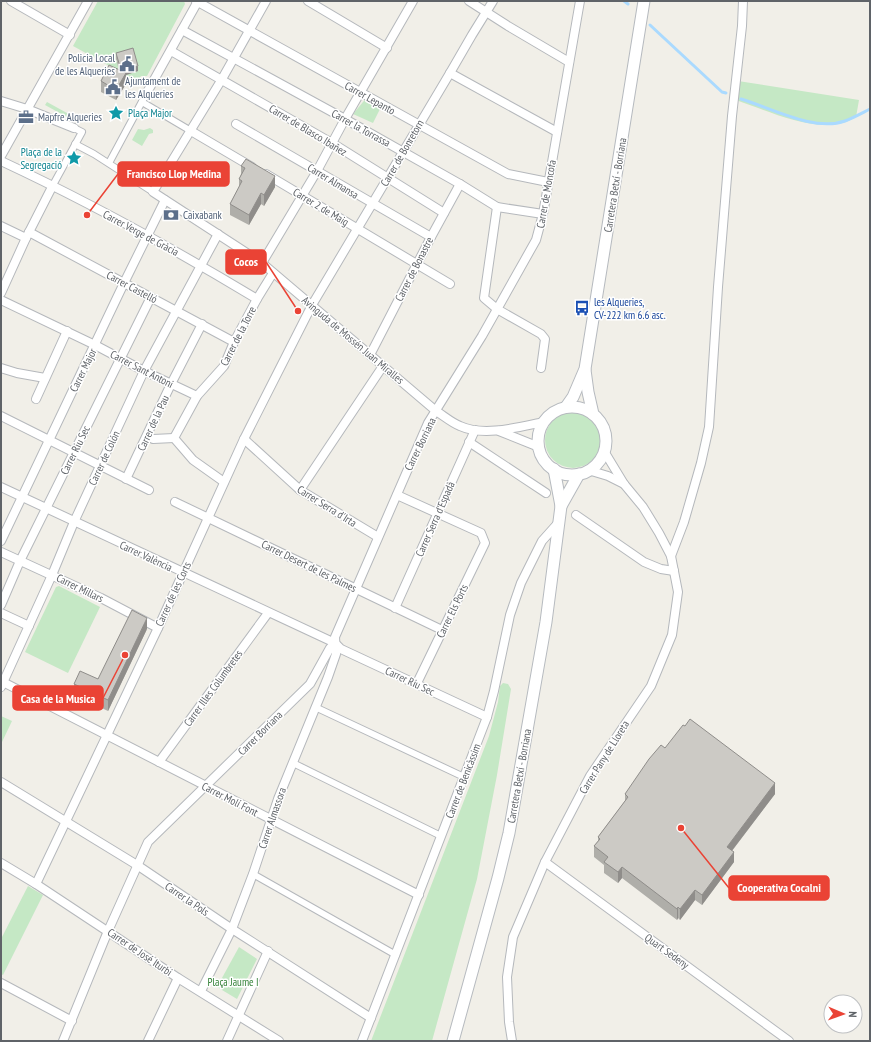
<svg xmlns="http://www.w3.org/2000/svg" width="871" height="1042" viewBox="0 0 871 1042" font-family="'PT Sans Narrow',sans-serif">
  <rect width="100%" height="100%" fill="#f1efe8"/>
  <g fill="#c5e8c5">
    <path d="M 98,1 L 184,1 L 185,4 L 147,76 L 141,76 L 137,83 L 125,77 L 127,74 L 138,71 L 116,59 L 119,69 L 117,72 L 113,68 L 73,46 Z"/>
    <path d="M 738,81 L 859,100 L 856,117 C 852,119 847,122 842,123 C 809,131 768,111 736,100 Z"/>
    <path d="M 368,96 L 382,105 L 373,123 L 353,114 Z"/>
    <path d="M 47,102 L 76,118 L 74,121 L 45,105 Z"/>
    <path d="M 150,128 L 153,130 L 153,133 L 149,134 L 142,146 L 132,140 L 138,129 L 144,130 Z"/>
    <circle cx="573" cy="440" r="28"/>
    <path d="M 59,586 L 100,607 L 68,673 L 25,652 L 56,587 Z"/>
    <path d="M 503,683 L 508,684 L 511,689 L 497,775 L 477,879 L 432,1041 L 371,1041 L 489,736 L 498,702 L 500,686 Z"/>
    <path d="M 1,716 L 12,721 L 2,742 L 1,742 Z"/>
    <path d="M 28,886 L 43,895 L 3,975 L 1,974 L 1,939 Z"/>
    <path d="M 239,947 L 257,959 L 237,999 L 217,987 Z"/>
  </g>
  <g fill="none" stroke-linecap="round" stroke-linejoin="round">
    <g stroke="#aadaff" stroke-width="3">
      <path d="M 624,1 L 628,4"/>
      <path d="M 650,25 L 722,92 L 726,93"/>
      <path d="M 741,99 C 771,108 814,132 845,121 C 853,118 862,113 870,109"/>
    </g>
    <g stroke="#b5b8bc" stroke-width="8">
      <g id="pedestrian">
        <path d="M 142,102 L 191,131"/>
        <path d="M 75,144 L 94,154 L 153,192"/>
        <path d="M 109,163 L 145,96"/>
        <path d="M 53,185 L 82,132 L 74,128"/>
        <path d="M 315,707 L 464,777"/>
        <path d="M 293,763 L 441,836"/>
        <path d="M 253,874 L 396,955"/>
      </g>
    </g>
    <g stroke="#b5b8bc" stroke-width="10">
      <g id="minor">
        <path d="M 11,1 L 70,35"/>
        <path d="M 196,1 L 508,174 L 548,182"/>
        <path d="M 266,1 L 222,79 L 153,192 L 262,263 L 436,411 C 444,416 452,423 460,426 C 484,437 519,427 544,422"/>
        <path d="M 308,1 L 387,48"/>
        <path d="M 469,1 L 508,26 L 569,62"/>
        <path d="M 182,30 L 345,119 L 460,184 L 497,207 L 543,214"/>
        <path d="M 171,51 L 332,143 L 444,213"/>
        <path d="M 450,73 L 557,132"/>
        <path d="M 145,96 L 198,1"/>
        <path d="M 1,101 L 27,109 L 74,128"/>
        <path d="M 236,124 L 431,237"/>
        <path d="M 191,131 L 252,167"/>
        <path d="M 1,156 L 88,1"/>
        <path d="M 1,161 C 89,202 174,249 257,299"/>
        <path d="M 266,174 L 450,284"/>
        <path d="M 497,207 L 484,298 L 497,309 L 541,334 L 545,339 L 541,368"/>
        <path d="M 1,226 L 26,238"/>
        <path d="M 29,232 L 234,342"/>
        <path d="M 262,263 L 317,171 L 345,119 L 413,1"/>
        <path d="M 1,293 L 26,238 L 53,185"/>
        <path d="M 1,300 L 95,345 L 144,371 L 197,396"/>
        <path d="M 370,355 L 431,237 L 460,184"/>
        <path d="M 1,368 L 17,373 L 45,378"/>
        <path d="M 36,399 L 67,331"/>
        <path d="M 1,416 L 149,490"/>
        <path d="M 499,431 L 539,447"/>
        <path d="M 147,436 L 153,439 L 174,438"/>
        <path d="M 244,439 L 300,490 L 378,537"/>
        <path d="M 469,442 L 546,493"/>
        <path d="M 588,470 L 608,476 L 624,484"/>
        <path d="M 126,479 L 171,384 L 202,324"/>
        <path d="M 224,482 L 193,460 L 174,438 L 197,396 L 224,366 L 234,342 L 257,299 L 273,273"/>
        <path d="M 1,487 L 335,643 L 341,649 L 487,717"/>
        <path d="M 300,490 L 383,366"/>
        <path d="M 397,495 L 481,533 L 485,543 L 417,683"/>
        <path d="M 175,502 L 442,630"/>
        <path d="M 576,515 L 644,562 L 661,569 L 674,571"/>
        <path d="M 1,541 L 124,283 L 165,200"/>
        <path d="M 1,552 L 101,598 L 158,628"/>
        <path d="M 671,556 L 684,522 L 701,463 L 709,427 L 718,287 L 732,116 L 742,26 L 743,1"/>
        <path d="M 1,605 L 20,561 L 151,297"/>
        <path d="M 395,608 L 475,430"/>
        <path d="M 1,613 L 29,626"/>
        <path d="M 1,681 L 419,895"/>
        <path d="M 1,687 L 52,575 L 74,522 L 144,371 L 218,234"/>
        <path d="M 159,762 L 268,613"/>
        <path d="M 1,782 L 137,865 L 232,929 L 371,1018"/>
        <path d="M 545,862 L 789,1041"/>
        <path d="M 1,863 L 36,884 L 178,978 L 279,1041"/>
        <path d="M 36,884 L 158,628 L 244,439 L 312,305 L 450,73 L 472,35 L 493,1"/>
        <path d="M 1,983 L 72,1021"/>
        <path d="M 201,991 L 232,929 L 253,874 L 278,799 L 328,677 L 336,654 L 335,637 L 428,423 L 482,336 L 536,240 L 543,214 L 580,1"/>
        <path d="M 63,1041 L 108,931 L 148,842 L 310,684 L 330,648 L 335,643"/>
        <path d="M 148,1041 L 178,978"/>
        <path d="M 227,1041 L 268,951"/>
        <path d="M 362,1041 L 487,717 L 494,691 L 510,615 L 521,583 L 542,541 L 559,522"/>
        <path d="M 512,1041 L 509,1022 L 507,977 L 513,937 L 545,862 L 590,776 L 651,686 L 672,635 L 678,592 L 671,556 L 659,533 L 643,507 L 624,484 L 604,451"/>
      </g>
    </g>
    <g stroke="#b6babf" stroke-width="13">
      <g id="secondary">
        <path d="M 585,370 L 588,392 L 593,414"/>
        <path d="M 566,407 L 573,397 L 585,369 L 644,1"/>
        <circle cx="572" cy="441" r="34"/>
        <path d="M 561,506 L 579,474"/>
        <path d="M 453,1041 L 498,878 L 509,833 L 546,622 L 561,506 L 554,469"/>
      </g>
    </g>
    <use href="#pedestrian" stroke="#fff" stroke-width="6"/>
    <use href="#minor" stroke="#fff" stroke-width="8"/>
    <use href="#secondary" stroke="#fff" stroke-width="11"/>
  </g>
  <g fill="#afaea9">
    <path d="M 116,53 L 138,71 L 126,75 L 126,84 L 116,100 L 101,92 L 101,81 L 119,70 L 116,59 Z"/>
    <path d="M 241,166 L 275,187 L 264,206 L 261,204 L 249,225 L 230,215 L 230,204 L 239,187 L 239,179 L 241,174 Z"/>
    <path d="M 147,629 L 108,711 L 74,695 L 74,684 L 98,679 Z"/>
    <path d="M 665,748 L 775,794 L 732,851 L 734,862 L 702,905 L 695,900 L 680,920 L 678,918 L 677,920 L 622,878 L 618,883 L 604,873 L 604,865 L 594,857 L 594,846 L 598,841 L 598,837 L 625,801 L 625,794 Z"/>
  </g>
  <g fill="#8f8d8a">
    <path d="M 138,66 L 138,71 L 126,75 L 126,84 L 116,100 L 116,90 L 121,70 Z"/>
    <path d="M 275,176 L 275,187 L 264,206 L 264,195 Z"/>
    <path d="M 261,193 L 261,204 L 249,225 L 249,215 Z"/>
    <path d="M 147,618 L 147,629 L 108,711 L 108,700 Z"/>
    <path d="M 775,783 L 775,794 L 727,857 L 727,847 Z"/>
    <path d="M 734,852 L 734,862 L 702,905 L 702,895 Z"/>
    <path d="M 622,867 L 622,878 L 618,883 L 618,872 Z"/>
    <path d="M 695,890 L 695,900 L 680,920 L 680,909 Z"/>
    <path d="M 678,907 L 678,918 L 677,920 L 677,909 Z"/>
  </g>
  <g fill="#cccac5" stroke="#8f8d8a">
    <path d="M 133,48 L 138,66 L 121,70 L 116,53 Z"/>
    <path d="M 109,65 L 126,73 L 116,90 L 101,81 Z"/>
    <path d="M 246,159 L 275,176 L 264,195 L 261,193 L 249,215 L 230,204 L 242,181 L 239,179 L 245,168 L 241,166 Z"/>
    <path d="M 132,610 L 147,618 L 108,700 L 74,684 L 80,671 L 98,679 Z"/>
    <path d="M 690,719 L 775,783 L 727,847 L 734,852 L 702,895 L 695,890 L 680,909 L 678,907 L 677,909 L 622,867 L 618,872 L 604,862 L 608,857 L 594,846 L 600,839 L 598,837 L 628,797 L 625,794 L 649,759 L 661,745 L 665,748 L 683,725 L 685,726 Z"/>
  </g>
  <defs>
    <g id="civic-bare" transform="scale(1.2)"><path d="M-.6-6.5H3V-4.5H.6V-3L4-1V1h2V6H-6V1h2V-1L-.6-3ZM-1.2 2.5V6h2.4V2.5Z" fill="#5c6f8a" stroke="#fff" stroke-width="2.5" paint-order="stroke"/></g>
    <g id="sight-bare" transform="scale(1.2)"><path d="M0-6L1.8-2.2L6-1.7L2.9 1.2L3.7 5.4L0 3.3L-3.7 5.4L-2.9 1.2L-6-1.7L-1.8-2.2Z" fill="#0f9aa8" stroke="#fff" stroke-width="2.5" paint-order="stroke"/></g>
    <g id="office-bare" transform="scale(1.2)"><path d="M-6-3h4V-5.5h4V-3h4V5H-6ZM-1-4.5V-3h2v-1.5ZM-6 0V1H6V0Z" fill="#5c6f8a" stroke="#fff" stroke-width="2.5" paint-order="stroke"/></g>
    <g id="bank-bare" transform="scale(1.2)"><path d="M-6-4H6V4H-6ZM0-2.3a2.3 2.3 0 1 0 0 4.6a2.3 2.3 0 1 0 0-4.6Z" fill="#5c6f8a" stroke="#fff" stroke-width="2.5" paint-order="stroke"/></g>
    <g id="bus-bare" transform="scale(1.2)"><path d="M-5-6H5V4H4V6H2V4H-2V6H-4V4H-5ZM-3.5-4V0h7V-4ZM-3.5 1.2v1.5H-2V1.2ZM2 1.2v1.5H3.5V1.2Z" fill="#1a4fb4" stroke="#fff" stroke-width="2.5" paint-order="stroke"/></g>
  </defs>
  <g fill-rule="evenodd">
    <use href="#civic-bare" x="127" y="64"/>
    <use href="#civic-bare" x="113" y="87"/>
    <use href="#sight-bare" x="116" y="113"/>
    <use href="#office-bare" x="26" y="117"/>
    <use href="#sight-bare" x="74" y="158"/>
    <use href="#bank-bare" x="171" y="215"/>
    <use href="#bus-bare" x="582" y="308"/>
  </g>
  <g text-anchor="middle" stroke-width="3" stroke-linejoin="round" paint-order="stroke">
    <g font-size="11" fill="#4e5e75" stroke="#fff" text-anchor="start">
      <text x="115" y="62" text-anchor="end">Policia Local<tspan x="115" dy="13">de les Alqueries</tspan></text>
      <text x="125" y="85">Ajuntament de<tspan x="125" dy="13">les Alqueries</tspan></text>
      <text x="38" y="121">Mapfre Alqueries</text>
      <text x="183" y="219">Caixabank</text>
    </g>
    <g font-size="11" fill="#5f6368" stroke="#fff">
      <text transform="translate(370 98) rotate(29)" y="4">Carrer Lepanto</text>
      <text transform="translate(361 128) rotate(29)" y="4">Carrer la Torrassa</text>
      <text transform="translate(308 130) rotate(31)" y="4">Carrer de Blasco Ibañez</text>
      <text transform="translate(402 153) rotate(-60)" y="4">Carrer de Bonretorn</text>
      <text transform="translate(333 181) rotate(31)" y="4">Carrer Almansa</text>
      <text transform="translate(615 185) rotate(-81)" y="4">Carretera Betxí - Borriana</text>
      <text transform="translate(546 194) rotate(-80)" y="4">Carrer de Moncofa</text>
      <text transform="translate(321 207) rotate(31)" y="4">Carrer 2 de Maig</text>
      <text transform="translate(141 233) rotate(28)" y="4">Carrer Verge de Gràcia</text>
      <text transform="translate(414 269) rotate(-63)" y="4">Carrer de Bonastre</text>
      <text transform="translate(132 287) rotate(28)" y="4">Carrer Castelló</text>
      <text transform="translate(238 336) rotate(-63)" y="4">Carrer de la Torre</text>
      <text transform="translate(353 340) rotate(40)" y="4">Avinguda de Mossén Juan Miralles</text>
      <text transform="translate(142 369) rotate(27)" y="4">Carrer Sant Antoni</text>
      <text transform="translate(83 370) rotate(-64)" y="4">Carrer Major</text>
      <text transform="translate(153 423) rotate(-65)" y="4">Carrer de la Pau</text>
      <text transform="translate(420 444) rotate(-64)" y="4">Carrer Borriana</text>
      <text transform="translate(75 450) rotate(-64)" y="4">Carrer Riu Sec</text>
      <text transform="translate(104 458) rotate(-65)" y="4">Carrer de Colón</text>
      <text transform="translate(327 506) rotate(32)" y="4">Carrer Serra d'Irta</text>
      <text transform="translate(435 519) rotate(-66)" y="4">Carrer Serra d'Espadà</text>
      <text transform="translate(146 556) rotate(25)" y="4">Carrer València</text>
      <text transform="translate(309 566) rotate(26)" y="4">Carrer Desert de les Palmes</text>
      <text transform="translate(80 588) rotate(26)" y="4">Carrer Millars</text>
      <text transform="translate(173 594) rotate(-65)" y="4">Carrer de les Corts</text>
      <text transform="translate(452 611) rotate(-64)" y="4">Carrer Els Ports</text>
      <text transform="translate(410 681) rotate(25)" y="4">Carrer Riu Sec</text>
      <text transform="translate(213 688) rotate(-54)" y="4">Carrer Illes Columbretes</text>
      <text transform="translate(260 733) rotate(-45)" y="4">Carrer Borriana</text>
      <text transform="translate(604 757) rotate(-58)" y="4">Carrer Pany de Lloreta</text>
      <text transform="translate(519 776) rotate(-80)" y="4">Carretera Betxí - Borriana</text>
      <text transform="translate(463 781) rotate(-69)" y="4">Carrer de Benicàssim</text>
      <text transform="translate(230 799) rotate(27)" y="4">Carrer Molí Font</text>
      <text transform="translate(272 818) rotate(-71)" y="4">Carrer Almassora</text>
      <text transform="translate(187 899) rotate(34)" y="4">Carrer la Pols</text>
      <text transform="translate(667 951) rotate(36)" y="4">Quart Sedeny</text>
      <text transform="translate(140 952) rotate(34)" y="4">Carrer de José Iturbi</text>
    </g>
    <g font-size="11" fill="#0d838f" stroke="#fff" text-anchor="start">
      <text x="128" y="117">Plaça Major</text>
      <text x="62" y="156" text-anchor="end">Plaça de la<tspan x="62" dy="13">Segregació</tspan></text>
    </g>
    <g font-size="11" fill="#164399" stroke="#fff" text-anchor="start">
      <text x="594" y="306">les Alqueries,<tspan x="594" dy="13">CV-222 km 6.6 asc.</tspan></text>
    </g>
    <g font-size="11" fill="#348238" stroke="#fff">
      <text x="233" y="986">Plaça Jaume I</text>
    </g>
  </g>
  <path fill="none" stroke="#ea4335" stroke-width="1.5" d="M87 215L118 174M298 311L266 262M125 655L103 698M681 828L729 888"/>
  <g fill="#ea4335" stroke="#fff" stroke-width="1.5">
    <circle cx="87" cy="215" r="4"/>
    <circle cx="298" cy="311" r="4"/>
    <circle cx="125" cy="655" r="4"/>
    <circle cx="681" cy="828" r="4"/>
  </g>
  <g fill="#ea4335" stroke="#ea4335" stroke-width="1.5">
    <rect x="118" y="162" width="111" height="24" rx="4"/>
    <rect x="226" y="250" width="40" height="24" rx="4"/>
    <rect x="13" y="686" width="90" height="24" rx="4"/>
    <rect x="729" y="876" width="100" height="24" rx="4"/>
  </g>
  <g font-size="12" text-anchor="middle" font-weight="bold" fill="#fff">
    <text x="174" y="178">Francisco Llop Medina</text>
    <text x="246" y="266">Cocos</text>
    <text x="58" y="703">Casa de la Musica</text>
    <text x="779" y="892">Cooperativa Cocalni</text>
  </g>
  <rect width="871" height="1042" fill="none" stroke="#5f6368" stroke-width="4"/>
  <g transform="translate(843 1014) rotate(92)"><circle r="19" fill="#ffffff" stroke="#bfc1c3"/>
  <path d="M0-3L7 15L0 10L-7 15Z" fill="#ea4335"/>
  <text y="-6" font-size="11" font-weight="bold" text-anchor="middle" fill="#5f6368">N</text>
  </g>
</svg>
